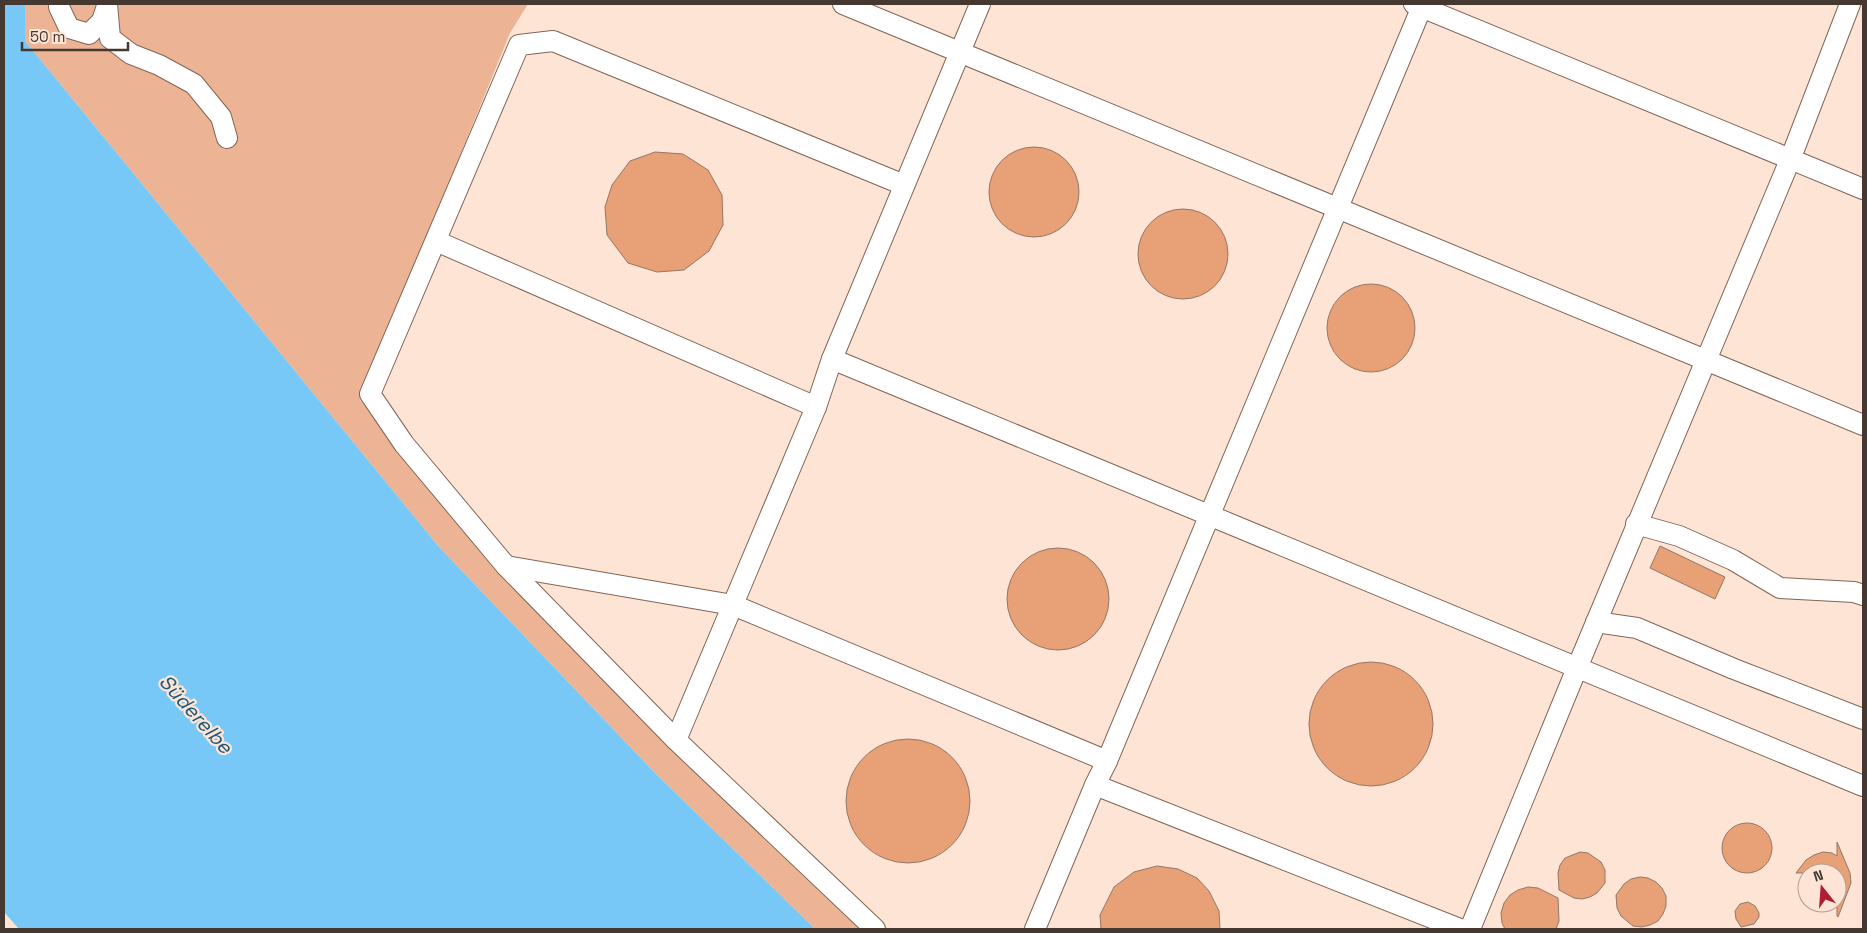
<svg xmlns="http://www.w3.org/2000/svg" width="1867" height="933" viewBox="0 0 1867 933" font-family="'Space Grotesk',sans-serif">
  <rect width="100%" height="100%" fill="#fee4d5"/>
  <path fill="#ecb494" d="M 25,4 L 528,4 L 510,33 L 360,400 L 439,494 L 868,929 L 815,929 L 656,774 L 439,547 L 25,41 Z"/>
  <path fill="#77c8f6" d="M 4,4 L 25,4 L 25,41 L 439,547 L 656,774 L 815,929 L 19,929 L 4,912 Z"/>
  <g fill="#e8a076" stroke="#947767">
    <circle cx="1034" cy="192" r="45"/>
    <path d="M 655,152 L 683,154 L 708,170 L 722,195 L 723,225 L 709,251 L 684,270 L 657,272 L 628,263 L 607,235 L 605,207 L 612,185 L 630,161 Z"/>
    <circle cx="1183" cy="254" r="45"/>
    <circle cx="1371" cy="328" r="44"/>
    <path d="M 1660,546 L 1725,577 L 1715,599 L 1650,568 Z"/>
    <circle cx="1058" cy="599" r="51"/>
    <circle cx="1371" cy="724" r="62"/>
    <circle cx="908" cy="801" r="62"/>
    <circle cx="1747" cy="848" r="25"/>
    <path d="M 1837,842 L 1850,873 L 1851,883 L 1838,917 L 1837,916 L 1837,873 L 1796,873 L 1806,860 L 1814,855 L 1823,852 L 1832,853 L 1837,856 Z"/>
    <path d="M 1580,852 L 1588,853 L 1601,862 L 1605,870 L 1605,883 L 1597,893 L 1590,897 L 1582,899 L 1574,898 L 1559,890 L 1558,873 L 1560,865 L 1565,858 Z"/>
    <path d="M 1157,866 L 1178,869 L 1197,878 L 1209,891 L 1219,911 L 1220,929 L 1101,929 L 1100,915 L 1114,887 L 1134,872 Z"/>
    <path d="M 1640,877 L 1648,878 L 1656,882 L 1662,888 L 1666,896 L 1666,906 L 1663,914 L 1658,921 L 1650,925 L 1642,927 L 1633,926 L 1621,916 L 1617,908 L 1616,895 L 1624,884 L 1631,879 Z"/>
    <path d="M 1528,887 L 1538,888 L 1558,898 L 1559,921 L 1556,929 L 1505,929 L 1502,923 L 1501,913 L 1504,903 L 1510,895 L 1518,890 Z"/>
    <path d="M 1748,902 L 1755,906 L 1759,913 L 1759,917 L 1754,924 L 1741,927 L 1736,919 L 1735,911 L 1740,904 Z"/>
  </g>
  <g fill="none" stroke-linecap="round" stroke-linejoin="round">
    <g stroke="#826556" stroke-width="22">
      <g id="minor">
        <path d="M 59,4 L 59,7 L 69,28 L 89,34 L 102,21 L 107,6"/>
        <path d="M 107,4 L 110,38 L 131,54 L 159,65 L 194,84 L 221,117 L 227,138"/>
        <path d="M 843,4 L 1863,425"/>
        <path d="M 1414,4 L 1863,189"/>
        <path d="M 436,241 L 816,407"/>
        <path d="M 832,359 L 1863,786"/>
        <path d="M 1636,524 L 1679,536 L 1733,560 L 1780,588 L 1854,592 L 1863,595"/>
        <path d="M 506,566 L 733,605 L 1107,761"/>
        <path d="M 1596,622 L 1637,628 L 1734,669 L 1863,719"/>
        <path d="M 676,740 L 816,407 L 832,359 L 980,4"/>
        <path d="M 1095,785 L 1460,929"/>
        <path d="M 875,929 L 676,740 L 506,566 L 404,444 L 370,394 L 519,45 L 553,41 L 904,185"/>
        <path d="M 1035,929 L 1095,785 L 1107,761 L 1423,4"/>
        <path d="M 1470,929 L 1577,668 L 1790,160 L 1850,4"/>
      </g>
    </g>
    <use href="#minor" stroke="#fff" stroke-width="20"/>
  </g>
  <g text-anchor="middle" stroke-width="4.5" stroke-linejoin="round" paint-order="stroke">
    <g font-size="20" font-style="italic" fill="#1c5978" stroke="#fee4d5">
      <text transform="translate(196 714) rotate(48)" y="7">Süderelbe</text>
    </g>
  </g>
  <rect width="1867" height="933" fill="none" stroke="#443830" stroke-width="10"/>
  <g transform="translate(1822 888) rotate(343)"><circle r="24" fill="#fee4d5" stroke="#b49f93"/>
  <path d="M0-4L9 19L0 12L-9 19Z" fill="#b01d30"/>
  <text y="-8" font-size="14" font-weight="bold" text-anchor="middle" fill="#443830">N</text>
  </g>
  <path d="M22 42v8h106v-8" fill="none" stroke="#443830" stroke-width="2.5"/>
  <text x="30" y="42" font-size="15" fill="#443830" stroke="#fee4d5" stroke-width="4" paint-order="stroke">50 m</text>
</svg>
